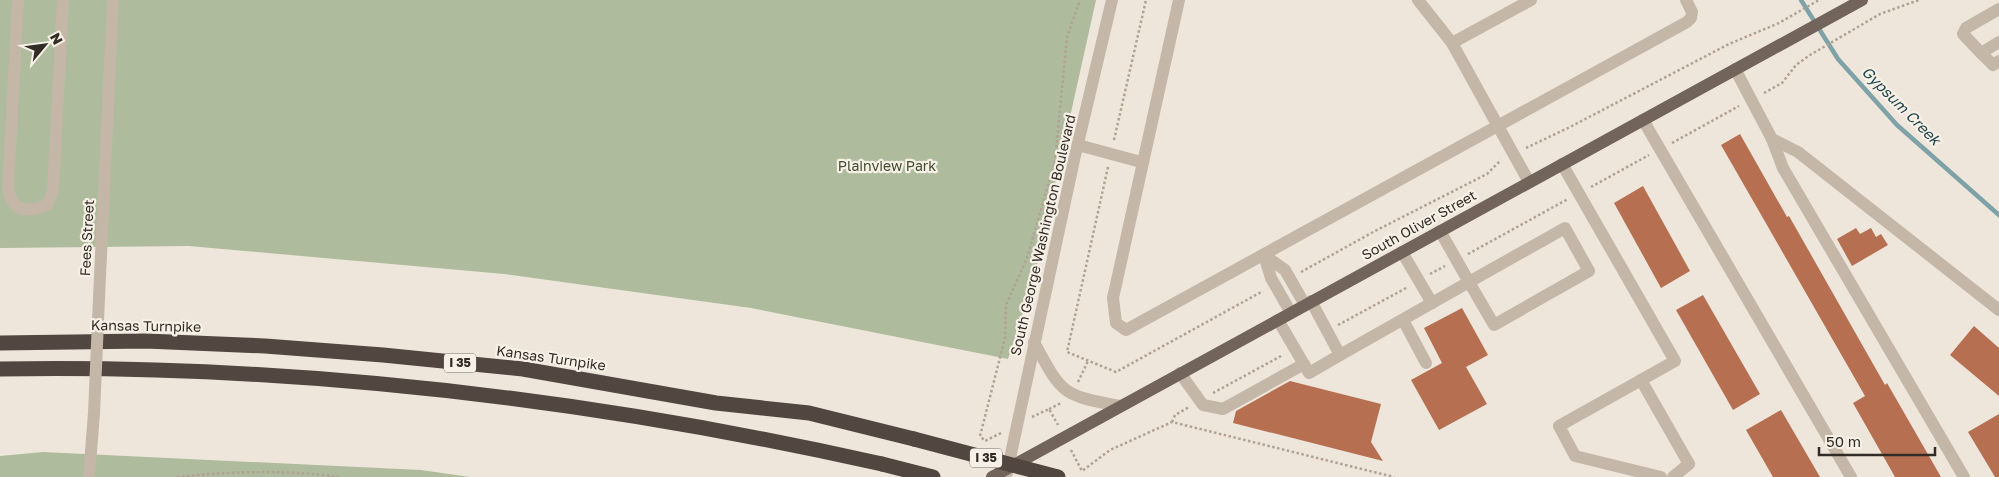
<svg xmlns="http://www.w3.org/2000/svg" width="1999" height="477" viewBox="0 0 1999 477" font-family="'Golos Text',sans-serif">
  <rect width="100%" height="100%" fill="#eee6db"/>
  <g fill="#afbb9d">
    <path d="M 0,0 L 1096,0 L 1034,279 L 1008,359 L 751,308 L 504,274 L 189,246 L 0,248 Z"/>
    <path d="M 43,452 L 421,470 L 470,477 L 0,477 L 0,456 Z"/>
  </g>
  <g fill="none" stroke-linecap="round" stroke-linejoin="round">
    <path stroke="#7ea2a7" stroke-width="4.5" d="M 1801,0 L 1838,59 L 1897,125 L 1999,215"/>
  </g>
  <g fill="#b67051">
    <path d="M 1740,134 L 1787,217 L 1789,216 L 1885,385 L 1887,383 L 1941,477 L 1895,477 L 1853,403 L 1865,396 L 1721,145 Z"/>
    <path d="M 1643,186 L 1690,271 L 1661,288 L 1614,203 Z"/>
    <path d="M 1856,228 L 1860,234 L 1871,228 L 1876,237 L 1881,234 L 1888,245 L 1852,266 L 1837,239 Z"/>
    <path d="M 1703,295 L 1760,394 L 1733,410 L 1676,310 Z"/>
    <path d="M 1462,308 L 1488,355 L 1466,367 L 1487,404 L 1439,430 L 1411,380 L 1442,363 L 1424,328 Z"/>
    <path d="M 1974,326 L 1999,348 L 1999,396 L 1950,355 Z"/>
    <path d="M 1290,381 L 1381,404 L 1371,442 L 1383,461 L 1233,423 L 1236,411 Z"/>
    <path d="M 1781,410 L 1820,477 L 1773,477 L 1746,430 Z"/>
    <path d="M 1999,414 L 1999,477 L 1995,477 L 1968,432 Z"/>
  </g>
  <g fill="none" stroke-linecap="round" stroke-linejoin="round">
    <g stroke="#b0a193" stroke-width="2.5" stroke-dasharray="2.5 2.5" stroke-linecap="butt">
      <path d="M 1764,93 L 1782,83 L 1796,65 L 1810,55 L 1880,14 L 1919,0"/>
      <path d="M 1114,140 L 1146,0"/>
      <path d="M 1672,143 L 1739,106"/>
      <path d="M 1526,148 L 1570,127 L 1729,44 L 1779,23 L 1819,0"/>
      <path d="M 1108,167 L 1067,352 L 1116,372 L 1263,291"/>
      <path d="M 1591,187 L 1649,155"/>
      <path d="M 1468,254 L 1568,199"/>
      <path d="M 1301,272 L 1375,231 L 1487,174 L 1501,160"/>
      <path d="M 1430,274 L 1445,266"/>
      <path d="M 1338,325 L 1408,287"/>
      <path d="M 1078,382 L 1088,361"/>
      <path d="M 1213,393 L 1283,355"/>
      <path d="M 1049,409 L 1061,403"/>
      <path d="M 1032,417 L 1049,409 L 1058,425"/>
      <path d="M 1172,422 L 1175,415 L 1189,407"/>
      <path d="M 1001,433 L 985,441 L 980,436 L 1005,338 L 1006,305 L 1027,258 L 1055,161 L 1067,37 L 1080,0"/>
      <path d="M 1071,450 L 1082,471 L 1110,450 L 1172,422 L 1394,477"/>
      <path d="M 177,477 C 232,471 287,470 341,477"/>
    </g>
    <g stroke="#c4b7a8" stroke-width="12">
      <path d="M 18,0 L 8,188 C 12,212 27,213 47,205 L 53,191 L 63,0"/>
      <path d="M 1179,0 L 1113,298 L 1116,323 L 1126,330 L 1687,22 L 1691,18 L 1692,12 L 1686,0"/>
      <path d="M 1418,0 L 1452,43 L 1529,182"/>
      <path d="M 1999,9 L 1966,28 L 1963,34 L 1981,53 L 1999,42"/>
      <path d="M 1452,43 L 1531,0"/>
      <path d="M 1981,53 L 1993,65 L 1999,61"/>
      <path d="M 1735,69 L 1772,139 L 1783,168 L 1964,477"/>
      <path d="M 1643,120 L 1851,477"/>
      <path d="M 1772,139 L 1798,152 L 1999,310"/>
      <path d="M 1078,145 L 1141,162"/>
      <path d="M 1562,164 L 1675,361 L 1559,426 L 1575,456 L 1661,477"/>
      <path d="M 1402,252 L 1432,303"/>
      <path d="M 99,298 L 113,0"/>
      <path d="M 1311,301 L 1340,355 L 1469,282 L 1494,325 L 1589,271 L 1565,228 L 1469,282 L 1440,231"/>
      <path d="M 1291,313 L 1271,278 L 1264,255 L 1285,270 L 1305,305"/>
      <path d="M 1278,320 L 1309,373 L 1340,355"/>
      <path d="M 1403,320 L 1426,363"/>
      <path d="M 1034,342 C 1062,394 1061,395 1120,406"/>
      <path d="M 1180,373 L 1203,405 L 1223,409 L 1304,364"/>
      <path d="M 1641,380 L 1689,464 L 1673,477"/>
      <path d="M 89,477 L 94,413"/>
      <path d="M 1006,477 L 1074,160 L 1112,0"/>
    </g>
    <path stroke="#72645a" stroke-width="12" d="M 992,477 L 1862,0"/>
    <g stroke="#524740" stroke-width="15">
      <path d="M 0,343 L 146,341 L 265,346 L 383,355 L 523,369 L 716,403 L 809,413 L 914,439"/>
      <path d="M 0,369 C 297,364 592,399 882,464"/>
    </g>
    <path stroke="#c4b7a8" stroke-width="12" d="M 94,413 L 99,298"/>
    <g stroke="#524740" stroke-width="15">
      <path d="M 914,439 L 1058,477"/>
      <path d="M 882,464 L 933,477"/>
    </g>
  </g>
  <g text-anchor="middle" stroke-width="4.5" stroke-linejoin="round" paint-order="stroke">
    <g fill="#f6f0e6" stroke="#6d6760" stroke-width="1">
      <rect x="444" y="353.5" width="32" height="19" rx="4"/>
      <rect x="970" y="448.5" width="32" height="19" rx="4"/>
    </g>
    <g font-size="12" font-weight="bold" fill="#322c27">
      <text x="460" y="367">I 35</text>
      <text x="986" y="462">I 35</text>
    </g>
    <g font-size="14" fill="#404d2e" stroke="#f6f0e6">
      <text x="887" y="171">Plainview Park</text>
    </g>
    <g font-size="14" fill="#322c27" stroke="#f6f0e6">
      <text transform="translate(1419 225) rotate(-29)" y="5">South Oliver Street</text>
      <text transform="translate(1043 235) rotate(-77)" y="5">South George Washington Boulevard</text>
      <text transform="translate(87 238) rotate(-87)" y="5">Fees Street</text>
      <text transform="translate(146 326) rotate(1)" y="5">Kansas Turnpike</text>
      <text transform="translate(551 358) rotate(8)" y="5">Kansas Turnpike</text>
    </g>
    <g font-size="15" font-style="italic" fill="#22484e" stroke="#f6f0e6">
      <text transform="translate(1901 106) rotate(45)" y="5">Gypsum Creek</text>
    </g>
  </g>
  <g transform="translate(45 45) rotate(61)" stroke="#f6f0e6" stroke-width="4" paint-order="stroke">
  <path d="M0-4L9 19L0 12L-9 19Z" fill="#322c27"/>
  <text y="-8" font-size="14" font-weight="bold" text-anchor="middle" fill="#322c27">N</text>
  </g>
  <path d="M1819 447v8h116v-8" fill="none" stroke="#322c27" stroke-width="2.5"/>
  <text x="1826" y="447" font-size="15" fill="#322c27" stroke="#f6f0e6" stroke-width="4" paint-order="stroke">50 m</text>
</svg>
